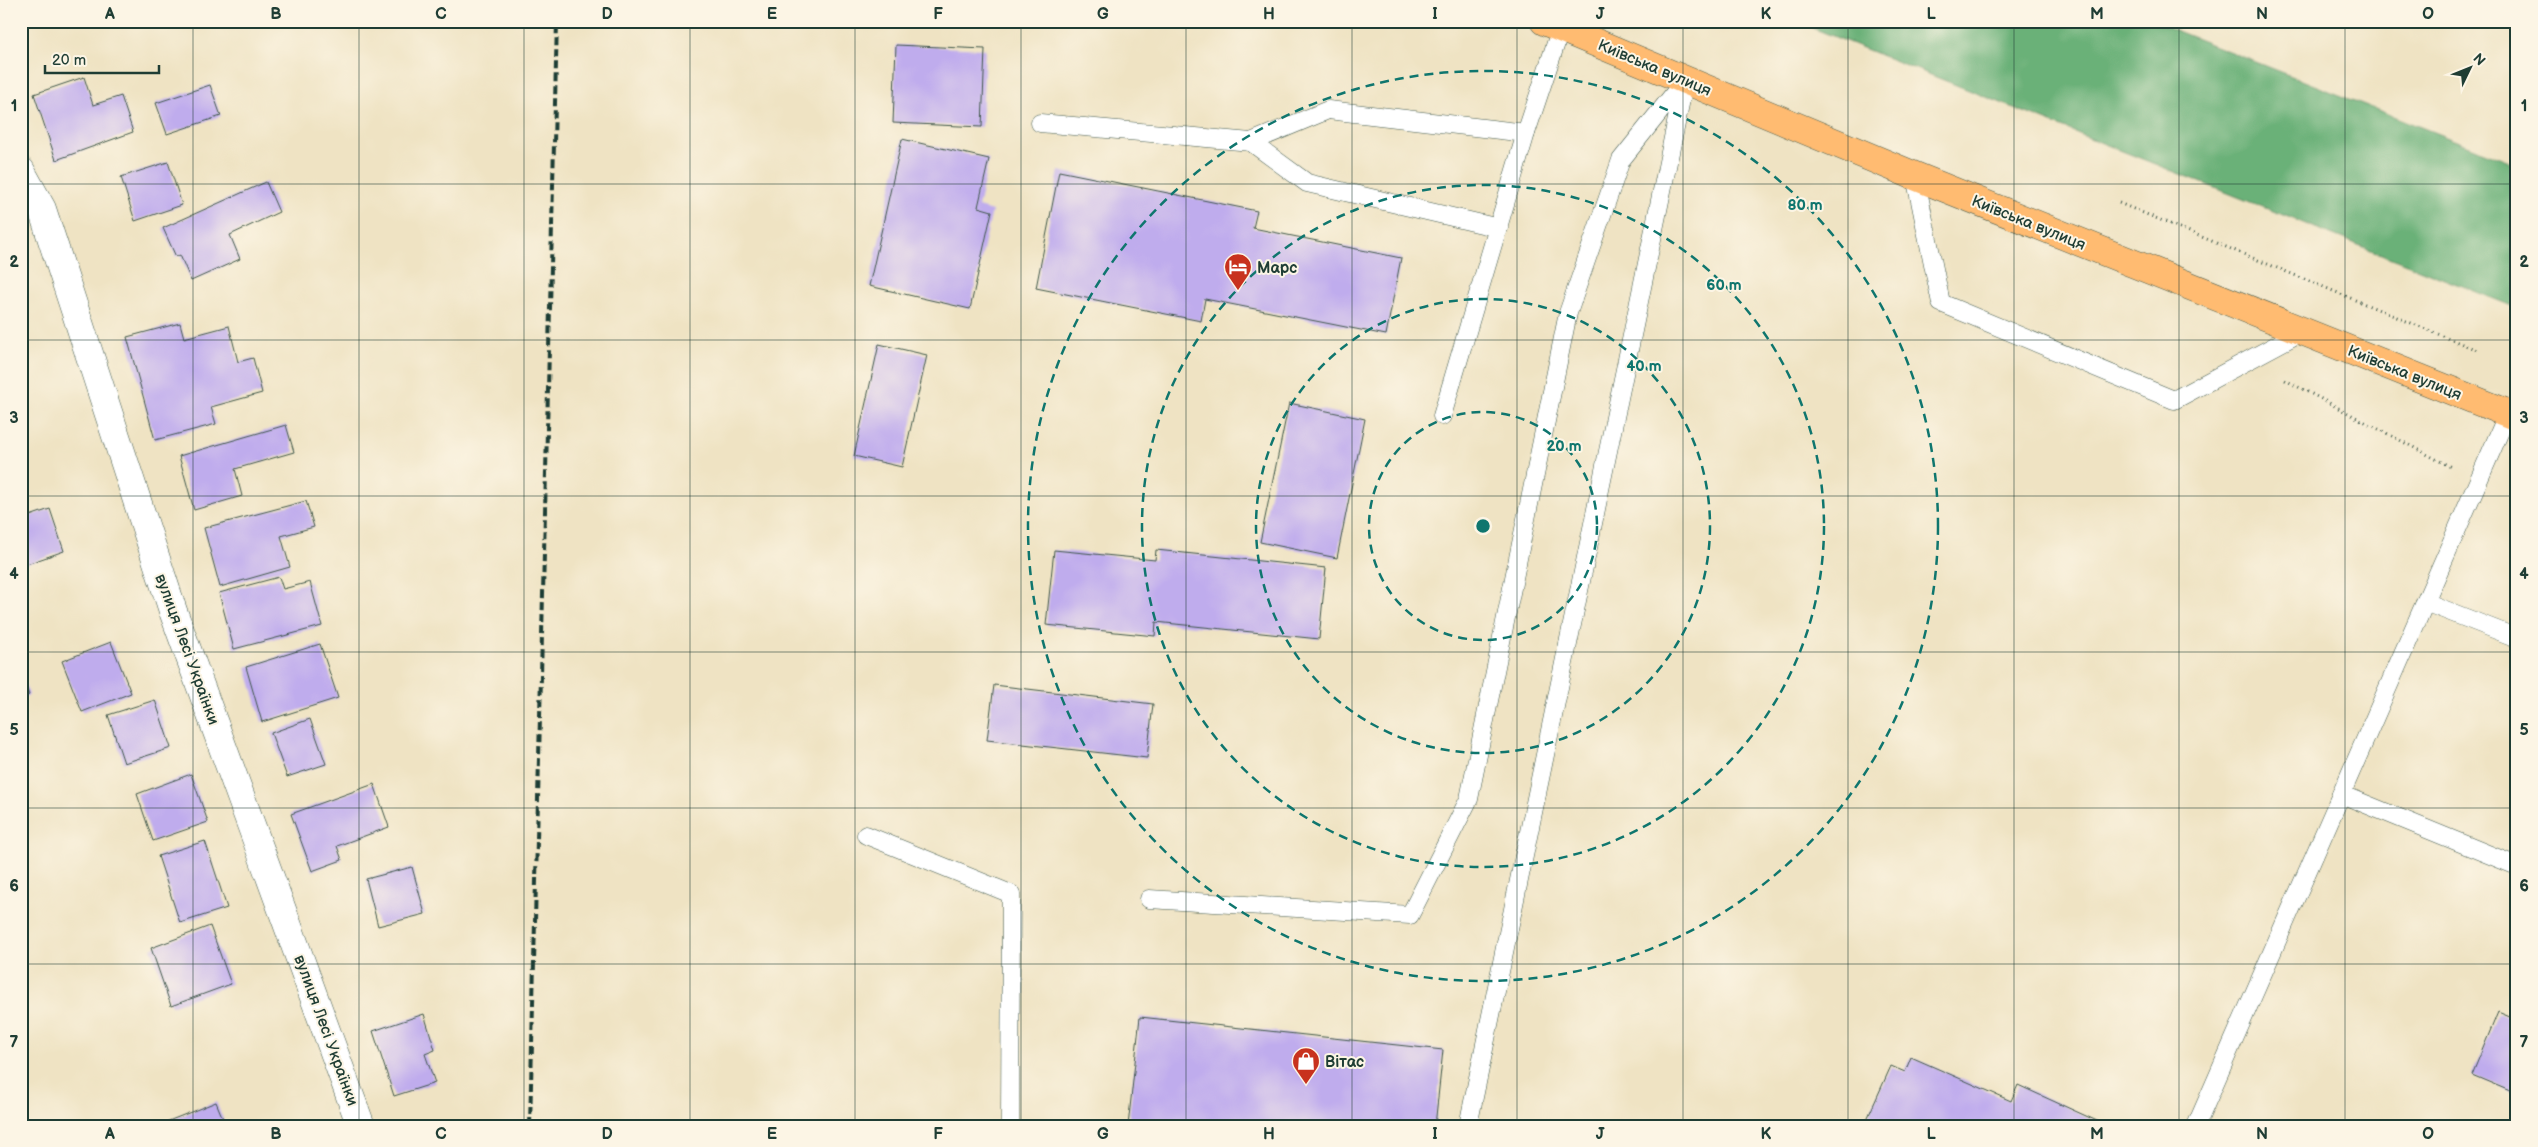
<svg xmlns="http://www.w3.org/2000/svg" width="2538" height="1147" viewBox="0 0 2538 1147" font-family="'Balsamiq Sans',sans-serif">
  <rect width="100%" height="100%" fill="#fcf5e5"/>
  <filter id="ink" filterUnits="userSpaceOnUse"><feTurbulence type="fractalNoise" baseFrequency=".02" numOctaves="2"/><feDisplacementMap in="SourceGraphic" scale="10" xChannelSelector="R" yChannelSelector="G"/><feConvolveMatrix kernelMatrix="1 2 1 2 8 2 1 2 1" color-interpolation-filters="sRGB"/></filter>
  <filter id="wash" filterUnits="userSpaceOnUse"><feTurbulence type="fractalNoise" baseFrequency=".0096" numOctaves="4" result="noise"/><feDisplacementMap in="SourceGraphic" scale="20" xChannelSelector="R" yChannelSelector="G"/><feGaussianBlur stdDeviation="1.12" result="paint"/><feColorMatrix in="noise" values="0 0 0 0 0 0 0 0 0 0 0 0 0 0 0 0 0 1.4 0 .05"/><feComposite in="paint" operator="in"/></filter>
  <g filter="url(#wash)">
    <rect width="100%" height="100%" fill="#efe3c3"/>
    <path fill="#6ab178" stroke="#447756" d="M 1795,21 L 2152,21 L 2517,165 L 2517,308 Z"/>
    <g id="blocks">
      <g fill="#bfaced">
        <path d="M 896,45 L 985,49 L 982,127 L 893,123 Z"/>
        <path d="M 84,77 L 93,105 L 121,96 L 133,132 L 56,160 L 34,94 Z"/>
        <path d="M 210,85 L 221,116 L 167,134 L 156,103 Z"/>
        <path d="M 902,139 L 989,159 L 978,207 L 992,211 L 970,309 L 869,286 Z"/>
        <path d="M 168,162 L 182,205 L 135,221 L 121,177 Z"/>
        <path d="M 1059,171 L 1257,211 L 1253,228 L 1401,258 L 1386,335 L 1205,299 L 1201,321 L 1036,288 Z"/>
        <path d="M 266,182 L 279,212 L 230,235 L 240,259 L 191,281 L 180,255 L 176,257 L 163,228 Z"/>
        <path d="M 180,323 L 184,338 L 229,326 L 238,362 L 253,358 L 262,393 L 211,407 L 216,424 L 155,440 L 127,337 Z"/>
        <path d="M 879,344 L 927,355 L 902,467 L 854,456 Z"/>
        <path d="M 1289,403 L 1365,419 L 1337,558 L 1260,542 Z"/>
        <path d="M 286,425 L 294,452 L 235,469 L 242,496 L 194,510 L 179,456 Z"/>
        <path d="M 306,501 L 314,527 L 281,536 L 290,567 L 220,587 L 204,528 Z"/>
        <path d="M 50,509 L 64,551 L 21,566 L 21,519 Z"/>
        <path d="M 1054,550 L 1155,560 L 1156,550 L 1326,568 L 1319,639 L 1156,622 L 1155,636 L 1046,625 Z"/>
        <path d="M 279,577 L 283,589 L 310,582 L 322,626 L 234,649 L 219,593 Z"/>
        <path d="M 111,642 L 131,693 L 82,712 L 62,661 Z"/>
        <path d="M 320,644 L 338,698 L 262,722 L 246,667 Z"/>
        <path d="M 21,674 L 29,695 L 21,698 Z"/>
        <path d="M 994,685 L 1153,704 L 1147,758 L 987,740 Z"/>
        <path d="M 155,700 L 171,748 L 124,763 L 108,715 Z"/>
        <path d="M 310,719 L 326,764 L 287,777 L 271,733 Z"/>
        <path d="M 191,774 L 208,822 L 153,841 L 137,794 Z"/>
        <path d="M 374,784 L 389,827 L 337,846 L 342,860 L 312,871 L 291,814 Z"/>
        <path d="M 205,841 L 227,908 L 180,923 L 158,856 Z"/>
        <path d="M 412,867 L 425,914 L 378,926 L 366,879 Z"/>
        <path d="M 210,926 L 231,984 L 171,1006 L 151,948 Z"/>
        <path d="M 2498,1012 L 2517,1020 L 2517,1094 L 2472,1075 Z"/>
        <path d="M 424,1014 L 435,1050 L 425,1054 L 435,1083 L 394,1096 L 373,1031 Z"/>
        <path d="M 1140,1017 L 1443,1050 L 1435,1126 L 1128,1126 Z"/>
        <path d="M 1911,1057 L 2011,1101 L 2018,1085 L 2108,1126 L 1864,1126 L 1891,1066 L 1905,1072 Z"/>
        <path d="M 216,1102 L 226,1126 L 156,1126 Z"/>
      </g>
    </g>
  </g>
  <g filter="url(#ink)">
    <use href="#blocks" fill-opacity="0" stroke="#3e5649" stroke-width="1"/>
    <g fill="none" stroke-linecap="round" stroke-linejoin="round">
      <g stroke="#3e5649" stroke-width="19">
        <g id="lane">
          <path d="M 1040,123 L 1251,142 L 1328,110 L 1526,133"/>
          <path d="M 1251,142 L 1307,183 L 1499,228"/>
          <path d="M 1915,176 L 1941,303 L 2174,400 L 2303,331"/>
          <path d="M 1442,416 L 1526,133 L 1561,28"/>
          <path d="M 2425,602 L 2517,638"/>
          <path d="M 2341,794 L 2517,866"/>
          <path d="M 866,835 L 1011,894 L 1010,1126"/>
          <path d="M 1149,899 L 1410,915 L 1469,799 L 1568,313 L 1621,160 L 1685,80 L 1468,1126"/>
          <path d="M 2196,1126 L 2508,413"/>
        </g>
      </g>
      <g stroke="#3e5649" stroke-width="29">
        <path id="street" d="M 21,171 L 42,209 L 173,611 L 361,1126"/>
      </g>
      <g stroke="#3e5649" stroke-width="29">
        <path id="highway" d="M 1544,21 L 1915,176 L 2517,417"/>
      </g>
      <g stroke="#3e5649" stroke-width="3" stroke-dasharray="1 4" stroke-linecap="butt">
        <path d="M 2119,203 L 2477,350"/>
        <path d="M 2285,380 L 2453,468"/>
      </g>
      <use href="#lane" stroke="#fff" stroke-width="18"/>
      <use href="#street" stroke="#fff" stroke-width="28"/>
      <use href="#highway" stroke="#ffbb71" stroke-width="28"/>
      <path stroke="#1f3d34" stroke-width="4" stroke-dasharray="8 4" stroke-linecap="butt" d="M 530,1126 L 557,21"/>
    </g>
  </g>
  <path fill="none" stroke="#1f3d34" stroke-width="1" stroke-opacity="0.55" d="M 193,21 L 193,1126M 359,21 L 359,1126M 524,21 L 524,1126M 690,21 L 690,1126M 855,21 L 855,1126M 1021,21 L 1021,1126M 1186,21 L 1186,1126M 1352,21 L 1352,1126M 1517,21 L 1517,1126M 1683,21 L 1683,1126M 1848,21 L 1848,1126M 2014,21 L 2014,1126M 2179,21 L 2179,1126M 2345,21 L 2345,1126M 21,184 L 2517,184M 21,340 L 2517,340M 21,496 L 2517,496M 21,652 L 2517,652M 21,808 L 2517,808M 21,964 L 2517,964"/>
  <g fill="none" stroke="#0f766e" stroke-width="2.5" stroke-dasharray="9 6">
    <circle cx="1483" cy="526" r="114"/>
    <circle cx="1483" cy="526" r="227"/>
    <circle cx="1483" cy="526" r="341"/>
    <circle cx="1483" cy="526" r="455"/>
  </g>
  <defs>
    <g id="hotel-pin" transform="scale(1.4375)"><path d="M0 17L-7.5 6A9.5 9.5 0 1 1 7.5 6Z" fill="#c8321e" stroke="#fcf5e5"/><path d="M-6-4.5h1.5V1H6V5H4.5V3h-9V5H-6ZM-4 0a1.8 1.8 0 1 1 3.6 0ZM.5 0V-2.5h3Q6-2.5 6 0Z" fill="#fff"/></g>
    <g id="shop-pin" transform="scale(1.4375)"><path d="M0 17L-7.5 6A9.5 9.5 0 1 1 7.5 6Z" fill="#c8321e" stroke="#fcf5e5"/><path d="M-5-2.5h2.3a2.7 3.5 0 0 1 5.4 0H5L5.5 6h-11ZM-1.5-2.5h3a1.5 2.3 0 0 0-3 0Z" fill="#fff"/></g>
  </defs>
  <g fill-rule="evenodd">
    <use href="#hotel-pin" x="1238" y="267"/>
    <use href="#shop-pin" x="1306" y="1061"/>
  </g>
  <g text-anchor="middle" stroke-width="4" stroke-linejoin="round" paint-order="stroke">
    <g font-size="16" fill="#1f3d34" stroke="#fcf5e5">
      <text transform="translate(1655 67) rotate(23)" y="6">Київська вулиця</text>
      <text transform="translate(2029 222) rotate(22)" y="6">Київська вулиця</text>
      <text transform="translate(2405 372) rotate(22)" y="6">Київська вулиця</text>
      <text transform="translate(188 649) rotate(70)" y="6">вулиця Лесі Українки</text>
      <text transform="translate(327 1030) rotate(70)" y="6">вулиця Лесі Українки</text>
    </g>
    <g font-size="16" font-weight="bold" fill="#1f3d34" stroke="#fcf5e5" text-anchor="start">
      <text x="1257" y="273">Марс</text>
      <text x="1325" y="1067">Вітас</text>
    </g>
  </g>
  <circle cx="1483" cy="526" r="8" fill="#0f766e" stroke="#fcf5e5" stroke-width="2.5"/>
  <g font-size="15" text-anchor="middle" font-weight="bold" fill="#0f766e" stroke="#fcf5e5" stroke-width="4" stroke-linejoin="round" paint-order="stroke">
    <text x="1805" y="210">80 m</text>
    <text x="1724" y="290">60 m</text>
    <text x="1644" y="371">40 m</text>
    <text x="1564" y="451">20 m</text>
  </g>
  <rect width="2538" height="1147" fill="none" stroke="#fcf5e5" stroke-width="55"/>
  <g transform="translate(2470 68) rotate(47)" stroke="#fcf5e5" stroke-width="4" paint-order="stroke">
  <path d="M0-4L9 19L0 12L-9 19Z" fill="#1f3d34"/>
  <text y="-8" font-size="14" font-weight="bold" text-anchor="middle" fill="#1f3d34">N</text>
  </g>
  <path d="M45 65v8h114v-8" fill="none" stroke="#1f3d34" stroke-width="2.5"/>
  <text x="52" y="65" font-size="15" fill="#1f3d34" stroke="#fcf5e5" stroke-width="4" paint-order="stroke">20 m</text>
  <rect x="28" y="28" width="2482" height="1092" fill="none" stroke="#1f3d34" stroke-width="2"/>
  <g font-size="16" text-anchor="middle" font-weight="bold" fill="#1f3d34">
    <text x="110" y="19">A</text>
    <text x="276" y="19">B</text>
    <text x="441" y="19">C</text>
    <text x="607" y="19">D</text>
    <text x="772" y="19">E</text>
    <text x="938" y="19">F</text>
    <text x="1103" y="19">G</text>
    <text x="1269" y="19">H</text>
    <text x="1435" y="19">I</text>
    <text x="1600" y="19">J</text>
    <text x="1766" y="19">K</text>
    <text x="1931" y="19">L</text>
    <text x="2097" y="19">M</text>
    <text x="2262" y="19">N</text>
    <text x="2428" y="19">O</text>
    <text x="14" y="111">1</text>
    <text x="2524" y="111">1</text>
    <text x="14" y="267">2</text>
    <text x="2524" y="267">2</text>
    <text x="14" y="423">3</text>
    <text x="2524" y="423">3</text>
    <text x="14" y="579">4</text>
    <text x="2524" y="579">4</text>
    <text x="14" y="735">5</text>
    <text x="2524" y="735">5</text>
    <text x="14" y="891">6</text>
    <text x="2524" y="891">6</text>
    <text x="14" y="1047">7</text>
    <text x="2524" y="1047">7</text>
    <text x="110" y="1139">A</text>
    <text x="276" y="1139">B</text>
    <text x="441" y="1139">C</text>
    <text x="607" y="1139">D</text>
    <text x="772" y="1139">E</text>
    <text x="938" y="1139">F</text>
    <text x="1103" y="1139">G</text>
    <text x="1269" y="1139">H</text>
    <text x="1435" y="1139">I</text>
    <text x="1600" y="1139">J</text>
    <text x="1766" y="1139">K</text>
    <text x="1931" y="1139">L</text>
    <text x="2097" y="1139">M</text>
    <text x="2262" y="1139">N</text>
    <text x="2428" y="1139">O</text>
  </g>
</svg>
